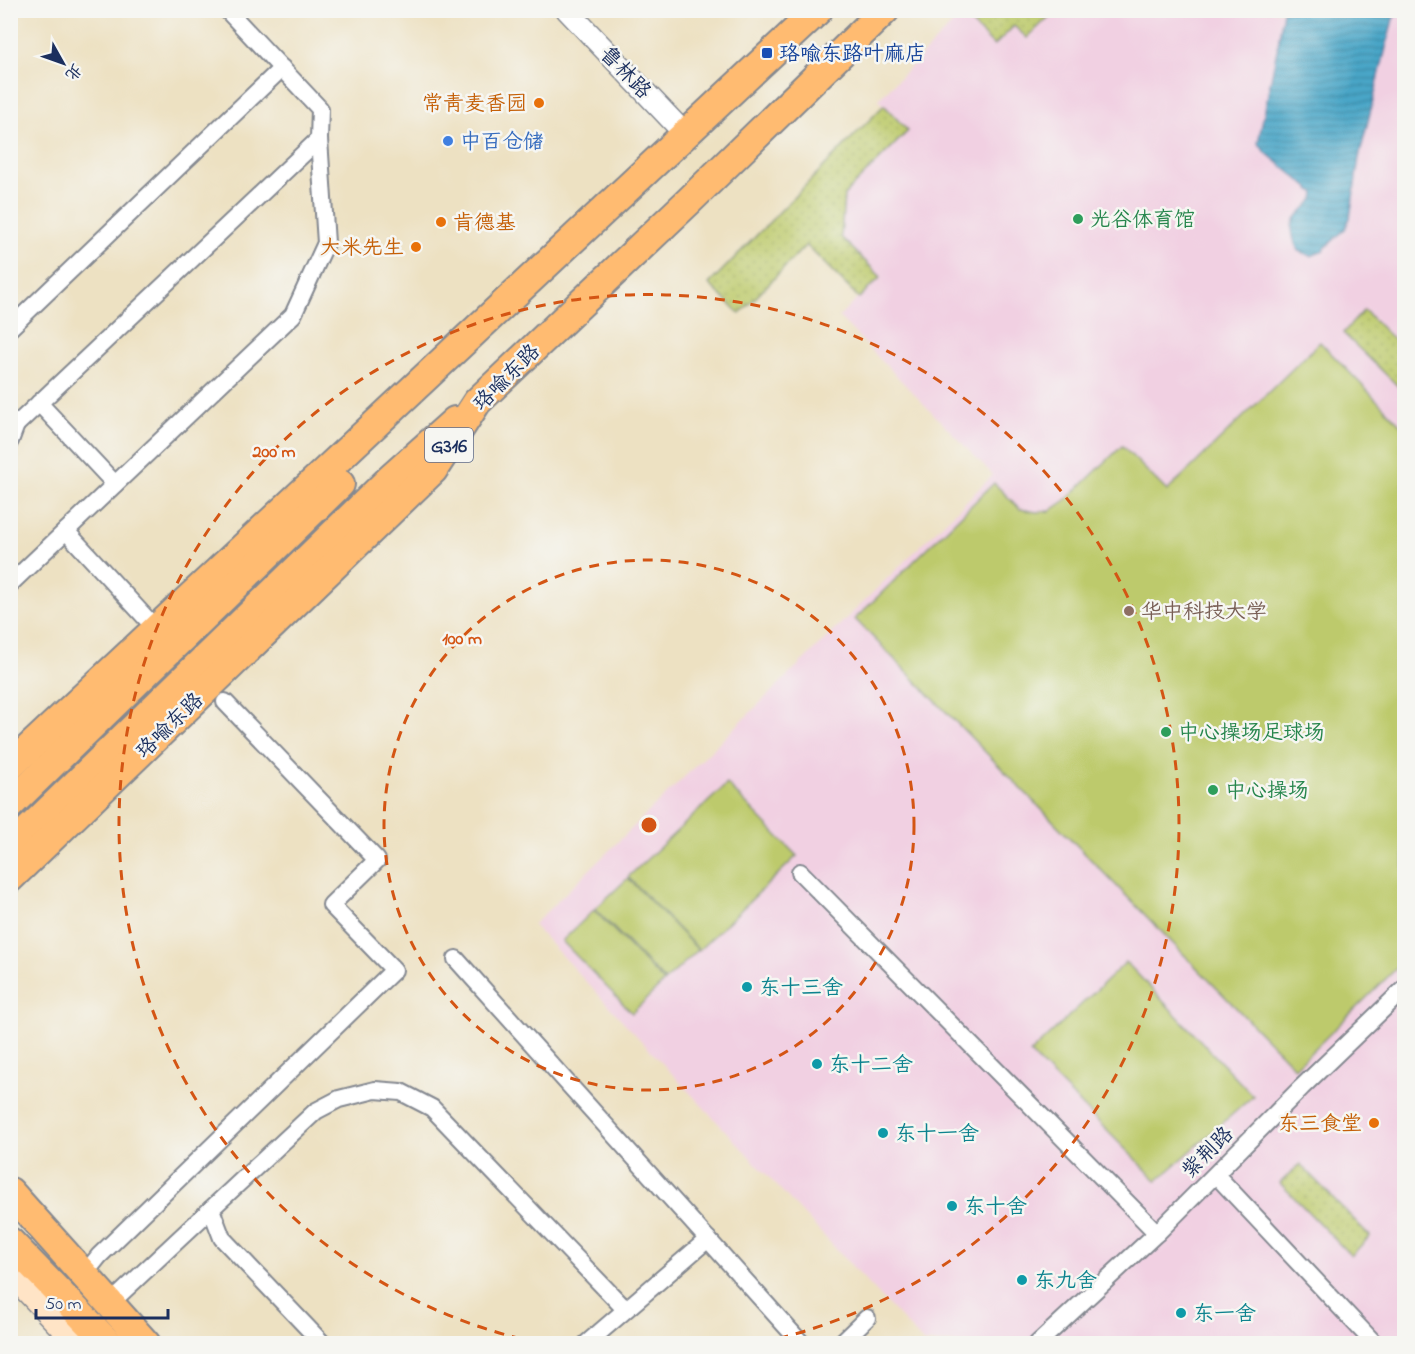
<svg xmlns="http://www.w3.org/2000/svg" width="1415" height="1354" viewBox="0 0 1415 1354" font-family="'Indie Flower','LXGW WenKai TC',sans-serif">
  <defs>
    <pattern id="grass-dots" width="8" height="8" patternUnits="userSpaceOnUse" patternTransform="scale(1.5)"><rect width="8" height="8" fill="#bdca6c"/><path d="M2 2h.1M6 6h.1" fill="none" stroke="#a2ae60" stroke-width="1.8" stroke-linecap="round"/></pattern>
    <pattern id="water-rules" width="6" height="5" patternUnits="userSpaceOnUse" patternTransform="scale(1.5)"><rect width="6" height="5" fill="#48a6c7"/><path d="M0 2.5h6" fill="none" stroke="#3b88a5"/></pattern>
  </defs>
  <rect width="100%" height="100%" fill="#f6f6f2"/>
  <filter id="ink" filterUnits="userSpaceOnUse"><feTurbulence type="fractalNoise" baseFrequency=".0167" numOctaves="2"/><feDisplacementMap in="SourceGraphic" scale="12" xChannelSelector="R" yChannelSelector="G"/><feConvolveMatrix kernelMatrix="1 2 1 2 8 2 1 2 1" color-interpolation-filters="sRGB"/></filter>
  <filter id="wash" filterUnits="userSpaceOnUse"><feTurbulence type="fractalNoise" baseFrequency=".008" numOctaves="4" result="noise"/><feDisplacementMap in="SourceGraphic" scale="24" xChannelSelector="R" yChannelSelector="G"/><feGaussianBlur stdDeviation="1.35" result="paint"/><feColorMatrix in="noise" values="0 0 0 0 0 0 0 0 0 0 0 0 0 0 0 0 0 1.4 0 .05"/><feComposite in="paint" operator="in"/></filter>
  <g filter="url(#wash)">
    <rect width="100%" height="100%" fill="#ede1c2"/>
    <path fill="#f1d0e2" d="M 965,11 L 1404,11 L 1404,1343 L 924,1343 L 533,925 L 993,475 L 839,317 L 858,298 L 776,215 L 883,106 L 879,99 Z"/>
    <g fill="url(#grass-dots)" stroke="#6c7c65" stroke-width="1.5">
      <path d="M 965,10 L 1055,10 L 1055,11 L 1027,38 L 1014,26 L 994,46 L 962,14 Z"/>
      <path d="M 884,105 L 908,131 L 844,195 L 841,237 L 881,277 L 859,298 L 806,245 L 740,314 L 709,284 Z"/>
      <path d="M 1364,310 L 1404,350 L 1404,392 L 1343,333 Z"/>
      <path d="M 1300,1164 L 1370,1236 L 1351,1256 L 1280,1183 Z"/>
    </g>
    <g fill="#bdca6c" stroke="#6c7c65" stroke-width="1.5">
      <path d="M 1320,342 L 1404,428 L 1404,961 L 1295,1068 L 855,619 L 994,483 L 1020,509 L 1036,512 L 1050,511 L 1066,500 L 1122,446 L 1167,491 Z"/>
      <path d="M 727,784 L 797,856 L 699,950 L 628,877 Z"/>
      <path d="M 628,878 L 698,950 L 665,981 L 595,909 Z"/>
      <path d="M 594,910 L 664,982 L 632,1013 L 562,941 Z"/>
      <path d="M 1126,962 L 1253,1096 L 1157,1181 L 1030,1053 Z"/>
    </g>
    <path fill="url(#water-rules)" stroke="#326a92" stroke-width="1.5" d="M 1283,11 L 1398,11 L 1393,19 L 1359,158 L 1350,218 L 1345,229 L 1321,252 L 1311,256 L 1298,251 C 1285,221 1294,220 1314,199 L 1315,193 L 1265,152 L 1258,143 L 1278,45 Z"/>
  </g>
  <g filter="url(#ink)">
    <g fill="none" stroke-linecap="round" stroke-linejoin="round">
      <g stroke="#848890" stroke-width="20">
        <g id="minor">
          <path d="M 10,328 L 282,68"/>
          <path d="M 39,403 L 115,484"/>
          <path d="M 10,420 L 16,425 L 319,139 L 320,109 L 227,10"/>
          <path d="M 10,441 L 16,425"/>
          <path d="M 66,531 L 157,630"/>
          <path d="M 10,584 L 293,315 L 326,243 L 319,139"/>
          <path d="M 800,872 L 1157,1233"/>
          <path d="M 456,959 L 802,1344"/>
          <path d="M 1216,1175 L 1375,1344"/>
          <path d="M 87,1271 L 99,1256 L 394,970 L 331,905 L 377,860 L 225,702"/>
          <path d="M 115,1299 L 211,1209"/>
          <path d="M 323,1344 L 222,1238 L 211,1209 L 316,1111 L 339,1099 L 375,1090 L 401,1092 L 432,1108 L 625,1309"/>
          <path d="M 586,1344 L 708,1239"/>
          <path d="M 840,1344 L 867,1318"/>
          <path d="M 1037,1344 L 1157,1233 L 1302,1087 L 1404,989"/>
        </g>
      </g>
      <g stroke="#848890" stroke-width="24">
        <path id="tertiary" d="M 567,10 L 685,134"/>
      </g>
      <g stroke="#848890" stroke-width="27">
        <path id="secondary" d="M 10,1272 L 78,1344"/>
      </g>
      <g stroke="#848890" stroke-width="32">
        <g id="trunk">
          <path d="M 10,766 L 818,10"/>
          <path d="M 10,805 L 340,484"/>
          <path d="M 10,848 L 389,480 L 455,421"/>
          <path d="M 10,878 L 433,470 L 477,402 L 689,201 L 885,10"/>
          <path d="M 10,1192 L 146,1344"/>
          <path d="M 10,1242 L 109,1344"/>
        </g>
      </g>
      <use href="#minor" stroke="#fff" stroke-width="16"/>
      <use href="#tertiary" stroke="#fff" stroke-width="21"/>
      <use href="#secondary" stroke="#ffe4c6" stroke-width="24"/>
      <use href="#trunk" stroke="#ffbb71" stroke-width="28"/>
    </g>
  </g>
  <g fill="none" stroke="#d45514" stroke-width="3" stroke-dasharray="10 8">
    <circle cx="649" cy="825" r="265"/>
    <path d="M539 1343A530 530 0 1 1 759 1343"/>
  </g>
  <rect fill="#1a4fb4" stroke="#f6f6f2" stroke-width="2" x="761" y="47" width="12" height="12" rx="3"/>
  <g fill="#e8710a" stroke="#f6f6f2" stroke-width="2">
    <circle cx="539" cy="103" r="6"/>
    <circle cx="441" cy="222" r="6"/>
    <circle cx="416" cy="247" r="6"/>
    <circle cx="1374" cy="1123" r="6"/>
  </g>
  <circle fill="#3f7fe0" stroke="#f6f6f2" stroke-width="2" cx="448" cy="141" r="6"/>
  <g fill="#2e9e5b" stroke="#f6f6f2" stroke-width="2">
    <circle cx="1078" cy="219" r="6"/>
    <circle cx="1166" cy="732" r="6"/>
    <circle cx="1213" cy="790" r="6"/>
  </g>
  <circle fill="#8d6e63" stroke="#f6f6f2" stroke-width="2" cx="1129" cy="611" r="6"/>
  <g fill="#0f9aa8" stroke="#f6f6f2" stroke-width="2">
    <circle cx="747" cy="987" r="6"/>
    <circle cx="817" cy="1064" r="6"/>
    <circle cx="883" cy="1133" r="6"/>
    <circle cx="952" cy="1206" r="6"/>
    <circle cx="1022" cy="1280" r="6"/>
    <circle cx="1181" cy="1313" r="6"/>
  </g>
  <g text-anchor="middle" stroke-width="5" stroke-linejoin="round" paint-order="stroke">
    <rect fill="#f6f6f2" stroke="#5d6b8a" stroke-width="1.5" x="425" y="428" width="48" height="34" rx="4.5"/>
    <g font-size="20" font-weight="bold" fill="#1b2f5e">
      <text x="449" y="452">G316</text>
    </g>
    <g font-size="21" fill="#164399" stroke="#f6f6f2" text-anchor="start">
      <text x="779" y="60">珞喻东路叶麻店</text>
    </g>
    <g font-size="21" fill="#1b2f5e" stroke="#f6f6f2">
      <text transform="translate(626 72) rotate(46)" y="7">鲁林路</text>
      <text transform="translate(506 377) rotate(-45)" y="7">珞喻东路</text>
      <text transform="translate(169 725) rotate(-44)" y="7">珞喻东路</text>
      <text transform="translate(1207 1152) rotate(-45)" y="7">紫荆路</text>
    </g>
    <g font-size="21" fill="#c56008" stroke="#f6f6f2" text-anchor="end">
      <text x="527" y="110">常青麦香园</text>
      <text x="453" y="229" text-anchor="start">肯德基</text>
      <text x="404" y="254">大米先生</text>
      <text x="1362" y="1130">东三食堂</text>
    </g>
    <g font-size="21" fill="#366cbe" stroke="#f6f6f2" text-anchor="start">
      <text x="460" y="148">中百仓储</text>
    </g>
    <g font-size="21" fill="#27864d" stroke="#f6f6f2" text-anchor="start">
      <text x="1090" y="226">光谷体育馆</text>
      <text x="1178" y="739">中心操场足球场</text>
      <text x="1225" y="797">中心操场</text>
    </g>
    <g font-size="21" fill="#785e54" stroke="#f6f6f2" text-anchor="start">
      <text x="1141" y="618">华中科技大学</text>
    </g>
    <g font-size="21" fill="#0d838f" stroke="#f6f6f2" text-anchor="start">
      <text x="759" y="994">东十三舍</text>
      <text x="829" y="1071">东十二舍</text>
      <text x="895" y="1140">东十一舍</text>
      <text x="964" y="1213">东十舍</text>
      <text x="1034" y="1287">东九舍</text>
      <text x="1193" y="1320">东一舍</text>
    </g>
  </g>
  <circle cx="649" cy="825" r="9" fill="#d45514" stroke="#f6f6f2" stroke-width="3"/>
  <g font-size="18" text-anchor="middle" font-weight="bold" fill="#d45514" stroke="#f6f6f2" stroke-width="5" stroke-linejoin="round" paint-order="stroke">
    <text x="274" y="457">200 m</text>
    <text x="462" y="644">100 m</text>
  </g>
  <rect width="1415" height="1354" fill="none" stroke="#f6f6f2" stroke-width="36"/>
  <g transform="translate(63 63) rotate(130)" stroke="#f6f6f2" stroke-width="4.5" paint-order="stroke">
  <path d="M0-4.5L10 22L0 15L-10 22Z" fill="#1b2f5e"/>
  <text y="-9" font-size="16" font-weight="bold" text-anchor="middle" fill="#1b2f5e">北</text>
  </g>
  <path d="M36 1309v9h132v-9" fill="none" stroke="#1b2f5e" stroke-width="3"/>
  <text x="45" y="1309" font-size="18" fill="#1b2f5e" stroke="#f6f6f2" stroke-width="4.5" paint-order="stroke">50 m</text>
</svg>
